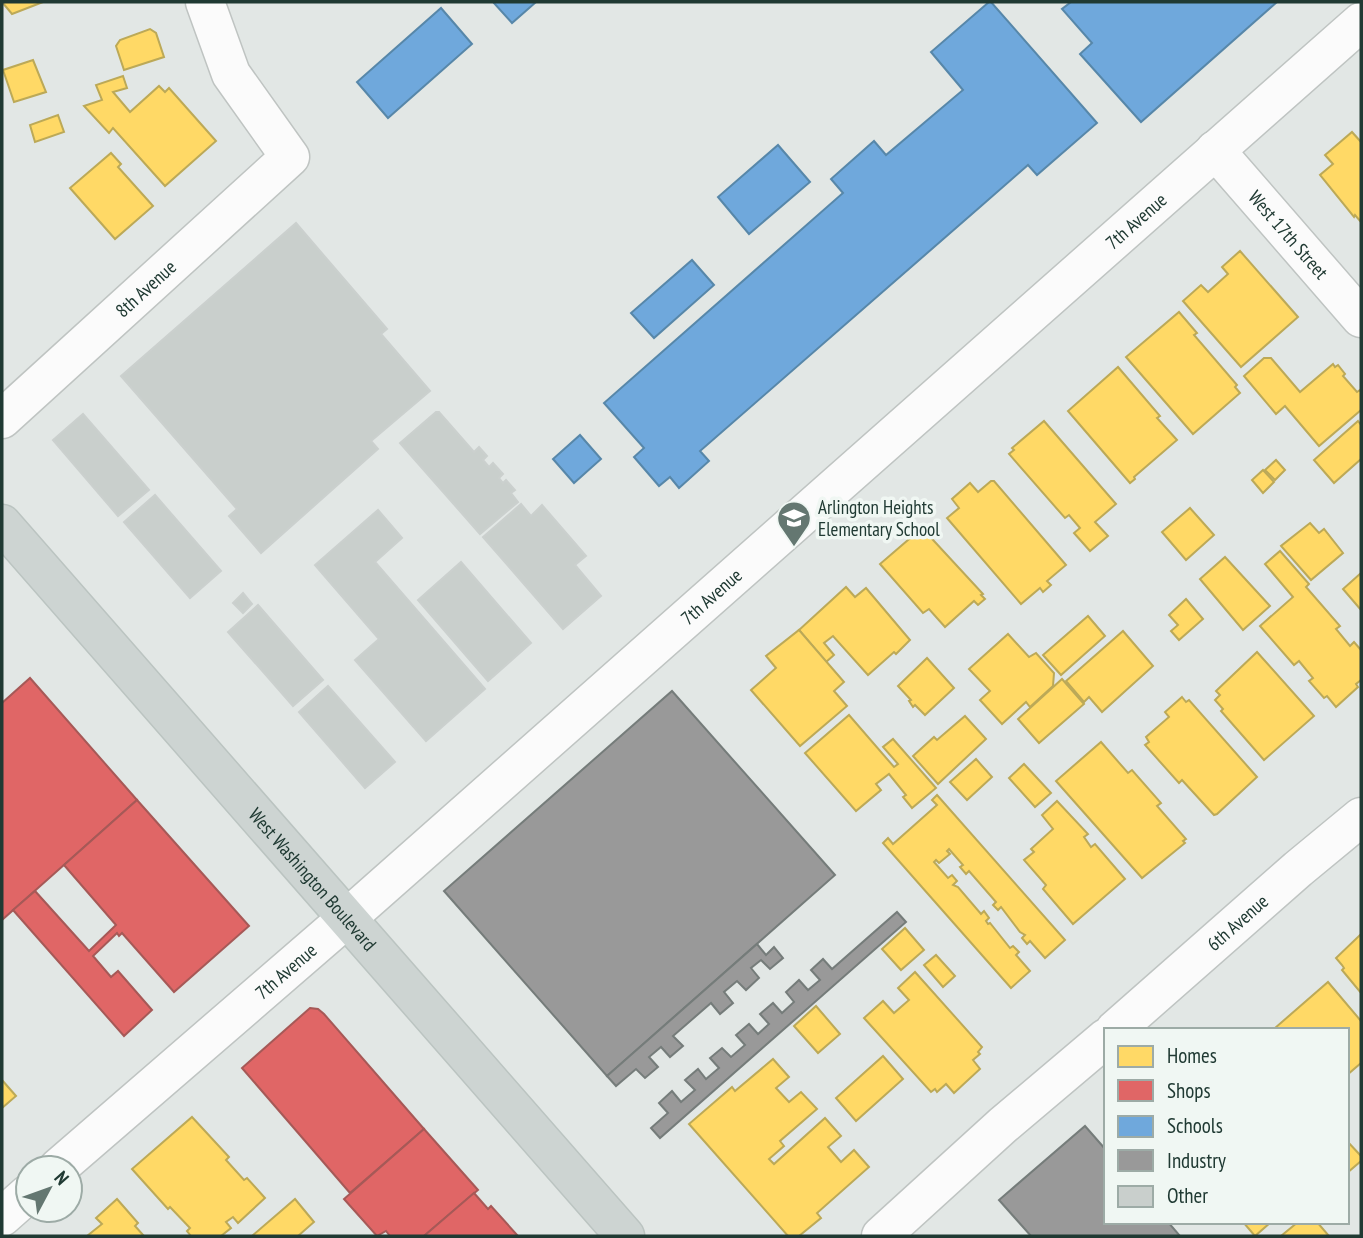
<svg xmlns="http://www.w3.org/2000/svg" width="1363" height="1238" viewBox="0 0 1363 1238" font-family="'PT Sans Narrow',sans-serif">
  <rect width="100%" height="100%" fill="#e2e7e5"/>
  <g fill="#ffd966" stroke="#bca957" stroke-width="2">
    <path d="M 2,2 L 43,2 L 12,14 Z"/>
    <path d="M 150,29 L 156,33 L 164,57 L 124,70 L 116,46 L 120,40 Z"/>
    <path d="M 33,60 L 46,92 L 14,102 L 3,70 Z"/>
    <path d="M 123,76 L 127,88 L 113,92 L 130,112 L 159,86 L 165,92 L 169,88 L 216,141 L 165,186 L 113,128 L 109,133 L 84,106 L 102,100 L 96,85 Z"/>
    <path d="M 58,115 L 64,132 L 35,142 L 30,125 Z"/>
    <path d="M 1352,132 L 1361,142 L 1361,222 L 1355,215 L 1354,217 L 1320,175 L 1333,164 L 1325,155 Z"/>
    <path d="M 111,153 L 121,164 L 118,167 L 153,206 L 115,239 L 70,188 Z"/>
    <path d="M 1240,251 L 1298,317 L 1241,367 L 1183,301 L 1201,285 L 1208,292 L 1228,274 L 1222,267 Z"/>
    <path d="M 1179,312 L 1197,333 L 1194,335 L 1237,385 L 1235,387 L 1240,393 L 1193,434 L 1126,357 Z"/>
    <path d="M 1264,358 L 1271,358 L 1300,392 L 1333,364 L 1335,367 L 1338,365 L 1345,374 L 1343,376 L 1357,392 L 1360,390 L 1361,392 L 1361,410 L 1319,446 L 1285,406 L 1276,414 L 1244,376 Z"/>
    <path d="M 1118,367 L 1160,416 L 1157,418 L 1177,440 L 1134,477 L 1135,479 L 1130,483 L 1068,411 Z"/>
    <path d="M 1044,421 L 1116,504 L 1095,522 L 1108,536 L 1090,551 L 1074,533 L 1080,528 L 1069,515 L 1065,518 L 1009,454 L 1014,450 L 1012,448 Z"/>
    <path d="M 1358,421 L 1361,425 L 1361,459 L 1334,483 L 1314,460 Z"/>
    <path d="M 1276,460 L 1285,470 L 1275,480 L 1265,470 Z"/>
    <path d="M 1263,470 L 1274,482 L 1263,493 L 1252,480 Z"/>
    <path d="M 991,481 L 994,481 L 1066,565 L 1047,581 L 1051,585 L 1043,592 L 1040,588 L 1021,604 L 947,518 L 959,508 L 952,499 L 970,483 L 978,492 Z"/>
    <path d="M 1190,508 L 1214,535 L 1186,560 L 1162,532 Z"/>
    <path d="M 1310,523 L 1319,533 L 1324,529 L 1343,553 L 1311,580 L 1281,546 Z"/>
    <path d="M 922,528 L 983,594 L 981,595 L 985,599 L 978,605 L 974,601 L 945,627 L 929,609 L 923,613 L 880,564 Z"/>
    <path d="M 1280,551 L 1309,584 L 1306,587 L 1340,626 L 1336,629 L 1350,646 L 1354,642 L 1361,650 L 1361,680 L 1356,684 L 1358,687 L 1336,707 L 1327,696 L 1324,698 L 1309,681 L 1313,678 L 1299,661 L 1294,665 L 1260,626 L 1293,597 L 1265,564 Z"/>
    <path d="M 1225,557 L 1270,606 L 1243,630 L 1200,579 Z"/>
    <path d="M 1361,573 L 1361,610 L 1343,589 Z"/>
    <path d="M 846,587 L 855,597 L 866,588 L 910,640 L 896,654 L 894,652 L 868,675 L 833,636 L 824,643 L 834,655 L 826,662 L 799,630 Z"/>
    <path d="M 1186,599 L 1203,619 L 1179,640 L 1171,631 L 1178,625 L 1169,615 Z"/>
    <path d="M 1088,616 L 1105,636 L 1061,675 L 1043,655 Z"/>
    <path d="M 799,630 L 844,682 L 834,691 L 847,706 L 800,746 L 751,690 L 776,668 L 766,656 Z"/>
    <path d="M 1123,631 L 1153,666 L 1102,712 L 1089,697 L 1084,702 L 1066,681 Z"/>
    <path d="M 1008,634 L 1029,657 L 1036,653 L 1054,673 L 1053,686 L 1030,707 L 1026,702 L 1002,724 L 980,700 L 990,691 L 969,669 Z"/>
    <path d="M 1257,652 L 1314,716 L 1264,760 L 1221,711 L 1223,709 L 1215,700 L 1220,695 L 1216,691 Z"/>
    <path d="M 927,658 L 954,688 L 925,715 L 915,705 L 913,707 L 909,701 L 911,700 L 898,686 Z"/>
    <path d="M 1062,679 L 1084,704 L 1039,743 L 1018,719 Z"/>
    <path d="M 1182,697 L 1186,702 L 1189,700 L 1257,777 L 1217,814 L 1214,815 L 1182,780 L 1179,783 L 1145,745 L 1149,742 L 1146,737 L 1169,717 L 1165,712 Z"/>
    <path d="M 849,715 L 894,767 L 898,764 L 883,747 L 893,739 L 936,788 L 912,808 L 903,797 L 906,795 L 889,774 L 876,784 L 881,790 L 856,811 L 805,753 Z"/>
    <path d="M 965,716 L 986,739 L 938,784 L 913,756 L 934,737 L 937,740 Z"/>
    <path d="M 1101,742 L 1128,773 L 1132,770 L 1161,803 L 1157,806 L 1186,839 L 1183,841 L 1185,843 L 1142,878 L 1056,781 Z"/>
    <path d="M 976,759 L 992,777 L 967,800 L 950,782 Z"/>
    <path d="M 1024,764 L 1051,793 L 1035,807 L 1009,778 Z"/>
    <path d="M 937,795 L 1065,940 L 1045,958 L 1030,941 L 1027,944 L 1022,938 L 1025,935 L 1020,932 L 1001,907 L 998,910 L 993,905 L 996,902 L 969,871 L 966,874 L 960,867 L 963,865 L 949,849 L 947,851 L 950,854 L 939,863 L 936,860 L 934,862 L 948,878 L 952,875 L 957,881 L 953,885 L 958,887 L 981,914 L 984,911 L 989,918 L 986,921 L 988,924 L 990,923 L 1010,948 L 1013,946 L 1019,952 L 1016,955 L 1030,971 L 1011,988 L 883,843 L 888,838 L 893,844 L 937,805 L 932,800 Z"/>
    <path d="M 1057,801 L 1088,834 L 1084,837 L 1091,847 L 1095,844 L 1125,879 L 1073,924 L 1043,889 L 1046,885 L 1024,860 L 1034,852 L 1031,849 L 1053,829 L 1042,815 Z"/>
    <path d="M 905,928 L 924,950 L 901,970 L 882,949 Z"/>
    <path d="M 1361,934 L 1361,993 L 1342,970 L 1344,968 L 1342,965 L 1336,958 Z"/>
    <path d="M 936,955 L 955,976 L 943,987 L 924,965 Z"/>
    <path d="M 915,972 L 982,1047 L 978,1052 L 980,1054 L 973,1060 L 980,1069 L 954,1093 L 946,1084 L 937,1092 L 935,1089 L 931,1092 L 864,1018 L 883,1001 L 894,1013 L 909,1000 L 898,988 Z"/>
    <path d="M 1328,982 L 1361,1021 L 1361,1063 L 1347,1075 L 1347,1030 L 1275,1028 Z"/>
    <path d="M 816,1006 L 840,1034 L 818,1053 L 794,1026 Z"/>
    <path d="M 883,1056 L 903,1079 L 856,1121 L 836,1098 Z"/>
    <path d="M 773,1059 L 789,1077 L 776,1088 L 789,1102 L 801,1092 L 817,1109 L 780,1141 L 784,1146 L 769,1159 L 774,1164 L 825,1118 L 841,1136 L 828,1147 L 841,1162 L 854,1150 L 869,1167 L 817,1213 L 821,1218 L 799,1236 L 788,1236 L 689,1124 L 732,1087 L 735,1091 Z"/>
    <path d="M 2,1080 L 16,1096 L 2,1108 Z"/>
    <path d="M 192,1117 L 229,1157 L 226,1160 L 244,1180 L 247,1178 L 265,1198 L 238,1223 L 233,1217 L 226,1222 L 231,1228 L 221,1236 L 191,1236 L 187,1231 L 190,1228 L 170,1207 L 168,1209 L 132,1169 Z"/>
    <path d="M 1347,1141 L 1361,1156 L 1361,1161 L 1347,1173 Z"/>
    <path d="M 117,1199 L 138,1223 L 135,1226 L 144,1236 L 87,1236 L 102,1224 L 96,1218 Z"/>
    <path d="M 295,1199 L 314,1222 L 298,1236 L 252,1236 Z"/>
    <path d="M 1243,1222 L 1271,1222 L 1255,1236 Z"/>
    <path d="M 1298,1222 L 1317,1222 L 1329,1236 L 1281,1236 Z"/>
  </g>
  <g fill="#e06666" stroke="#a65957" stroke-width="2">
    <path d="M 30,678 L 137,800 L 2,920 L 2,703 Z"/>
    <path d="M 137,800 L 249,926 L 174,992 L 122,933 L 119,936 L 117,933 L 93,956 L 111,977 L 118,971 L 152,1010 L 124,1036 L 13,910 L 35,891 L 89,951 L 116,925 L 64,865 Z"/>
    <path d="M 310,1008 L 318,1009 L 324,1014 L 424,1129 L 350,1193 L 242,1068 Z"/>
    <path d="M 424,1129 L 478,1190 L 424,1236 L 390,1236 L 386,1231 L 377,1236 L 344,1199 Z"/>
    <path d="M 474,1193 L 488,1209 L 491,1206 L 518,1236 L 424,1236 Z"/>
  </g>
  <g fill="#6fa8dc" stroke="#5787a9" stroke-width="2">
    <path d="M 493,2 L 536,2 L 512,23 Z"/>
    <path d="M 989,2 L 991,2 L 1097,123 L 1037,175 L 1028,165 L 980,207 L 700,451 L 709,461 L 679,488 L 670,477 L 659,486 L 634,457 L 644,448 L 604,403 L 843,193 L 831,179 L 874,141 L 886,155 L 963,90 L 931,52 Z"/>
    <path d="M 1071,2 L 1277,2 L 1141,122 L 1080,54 L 1092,43 L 1062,9 Z"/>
    <path d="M 441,8 L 472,44 L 388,118 L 357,82 Z"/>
    <path d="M 778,145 L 810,182 L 749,234 L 718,197 Z"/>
    <path d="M 692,260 L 714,285 L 654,338 L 631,313 Z"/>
    <path d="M 580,435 L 601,459 L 574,483 L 553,459 Z"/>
  </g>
  <g fill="#999" stroke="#757c7a" stroke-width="2">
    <path d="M 672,691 L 835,875 L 607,1076 L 444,891 Z"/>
    <path d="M 897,912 L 906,922 L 660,1138 L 651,1128 L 668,1113 L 659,1103 L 672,1091 L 681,1102 L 695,1090 L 685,1080 L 698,1069 L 706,1079 L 719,1068 L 710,1058 L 722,1048 L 731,1057 L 745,1045 L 736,1035 L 749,1024 L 758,1034 L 769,1024 L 760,1014 L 773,1003 L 782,1013 L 794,1002 L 786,992 L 799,980 L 808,990 L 820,980 L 811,970 L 823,959 L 832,969 Z"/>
    <path d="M 757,944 L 766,955 L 774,947 L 783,958 L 770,969 L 761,960 L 751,968 L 759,978 L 746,990 L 737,981 L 724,992 L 733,1003 L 720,1014 L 711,1003 L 673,1036 L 683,1046 L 670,1057 L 661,1047 L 649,1057 L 658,1067 L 645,1078 L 636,1069 L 616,1086 L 607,1076 Z"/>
    <path d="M 1085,1126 L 1106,1150 L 1106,1222 L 1168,1222 L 1180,1236 L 1031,1236 L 999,1200 Z"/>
  </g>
  <g fill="#c9cfcc" stroke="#cbd0ce" stroke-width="2">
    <path d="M 296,223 L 387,329 L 381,334 L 430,391 L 371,441 L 378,449 L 261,553 L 229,516 L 237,509 L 121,376 Z"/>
    <path d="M 436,412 L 439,412 L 474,452 L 479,447 L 487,456 L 483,460 L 489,467 L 493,463 L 503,474 L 499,478 L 503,483 L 506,480 L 515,490 L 511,493 L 518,502 L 480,534 L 400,443 Z"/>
    <path d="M 83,414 L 149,490 L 118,516 L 53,440 Z"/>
    <path d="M 155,495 L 221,571 L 190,598 L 124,522 Z"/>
    <path d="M 521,504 L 531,516 L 542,505 L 586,556 L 575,565 L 601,596 L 563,629 L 483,537 Z"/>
    <path d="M 378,510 L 402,538 L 375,562 L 485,689 L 426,741 L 355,660 L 379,639 L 315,565 Z"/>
    <path d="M 461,562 L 531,643 L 488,681 L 418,600 Z"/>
    <path d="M 243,593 L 252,604 L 243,613 L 233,603 Z"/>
    <path d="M 258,605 L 323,680 L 293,706 L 228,632 Z"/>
    <path d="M 328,686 L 395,762 L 365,788 L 299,712 Z"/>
  </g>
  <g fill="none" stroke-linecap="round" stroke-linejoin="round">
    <g stroke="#bfc4c2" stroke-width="41">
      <g id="minor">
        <path id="s1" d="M 1215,150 L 1361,318"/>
        <path id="s2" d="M 2,419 L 290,157 L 231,74 L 205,2"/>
        <path id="s3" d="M 1115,1030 L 1298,869 L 1361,817"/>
        <path id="s4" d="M 58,1168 L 346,919 L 1361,22"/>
        <path d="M 2,1217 L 28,1194"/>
        <path d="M 881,1236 L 1003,1125 L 1106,1038"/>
      </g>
    </g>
    <g stroke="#bbc4c1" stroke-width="41">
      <g id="major">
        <path id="s5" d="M 2,524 L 625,1236"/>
      </g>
    </g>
    <use href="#minor" stroke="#fbfbfb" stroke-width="38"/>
    <use href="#major" stroke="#cdd4d2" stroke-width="38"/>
  </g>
  <defs>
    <g id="school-pin" transform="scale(1.75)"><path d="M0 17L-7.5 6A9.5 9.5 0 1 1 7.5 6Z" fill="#647771" stroke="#f0f7f3"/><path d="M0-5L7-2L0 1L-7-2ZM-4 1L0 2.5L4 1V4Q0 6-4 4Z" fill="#fff"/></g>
  </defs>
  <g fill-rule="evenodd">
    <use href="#school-pin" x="794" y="518"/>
  </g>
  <g text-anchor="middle" stroke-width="7" stroke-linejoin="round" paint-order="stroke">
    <g font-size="19" fill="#203a33" stroke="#f0f7f3">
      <text dy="7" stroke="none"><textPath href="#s4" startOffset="1435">7th Avenue</textPath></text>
      <text dy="7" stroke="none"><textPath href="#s1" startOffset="112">West 17th Street</textPath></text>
      <text dy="7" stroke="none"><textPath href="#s2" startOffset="194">8th Avenue</textPath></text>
      <text dy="7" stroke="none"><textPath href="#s4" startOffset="868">7th Avenue</textPath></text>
      <text dy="7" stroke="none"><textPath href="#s5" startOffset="472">West Washington Boulevard</textPath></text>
      <text dy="7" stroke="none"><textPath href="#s3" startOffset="163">6th Avenue</textPath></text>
      <text dy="7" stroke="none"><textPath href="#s4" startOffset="301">7th Avenue</textPath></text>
    </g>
    <g font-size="19" fill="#203a33" stroke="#f0f7f3" text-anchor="start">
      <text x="818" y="514">Arlington Heights<tspan x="818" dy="22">Elementary School</tspan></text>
    </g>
  </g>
  <rect width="1363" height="1238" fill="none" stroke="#203a33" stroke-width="7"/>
  <rect x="1104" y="1028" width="245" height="196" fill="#f0f7f3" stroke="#9daba6" stroke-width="2"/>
  <rect x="1118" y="1046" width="35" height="21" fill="#ffd966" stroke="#9daba6" stroke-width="2"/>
  <text x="1167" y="1063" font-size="21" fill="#203a33">Homes</text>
  <rect x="1118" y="1080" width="35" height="21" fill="#e06666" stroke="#9daba6" stroke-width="2"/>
  <text x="1167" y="1098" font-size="21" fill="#203a33">Shops</text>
  <rect x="1118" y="1116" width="35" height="21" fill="#6fa8dc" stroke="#9daba6" stroke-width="2"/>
  <text x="1167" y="1133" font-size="21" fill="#203a33">Schools</text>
  <rect x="1118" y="1150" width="35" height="21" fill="#999999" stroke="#9daba6" stroke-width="2"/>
  <text x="1167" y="1168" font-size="21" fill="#203a33">Industry</text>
  <rect x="1118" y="1186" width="35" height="21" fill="#c9cfcc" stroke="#9daba6" stroke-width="2"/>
  <text x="1167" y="1203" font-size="21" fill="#203a33">Other</text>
  <g transform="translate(49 1189) rotate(49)"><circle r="33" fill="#f0f7f3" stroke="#9daba6" stroke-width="2"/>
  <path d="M0-5L12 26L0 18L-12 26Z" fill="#647771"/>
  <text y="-10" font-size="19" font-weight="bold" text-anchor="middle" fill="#203a33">N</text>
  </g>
</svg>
